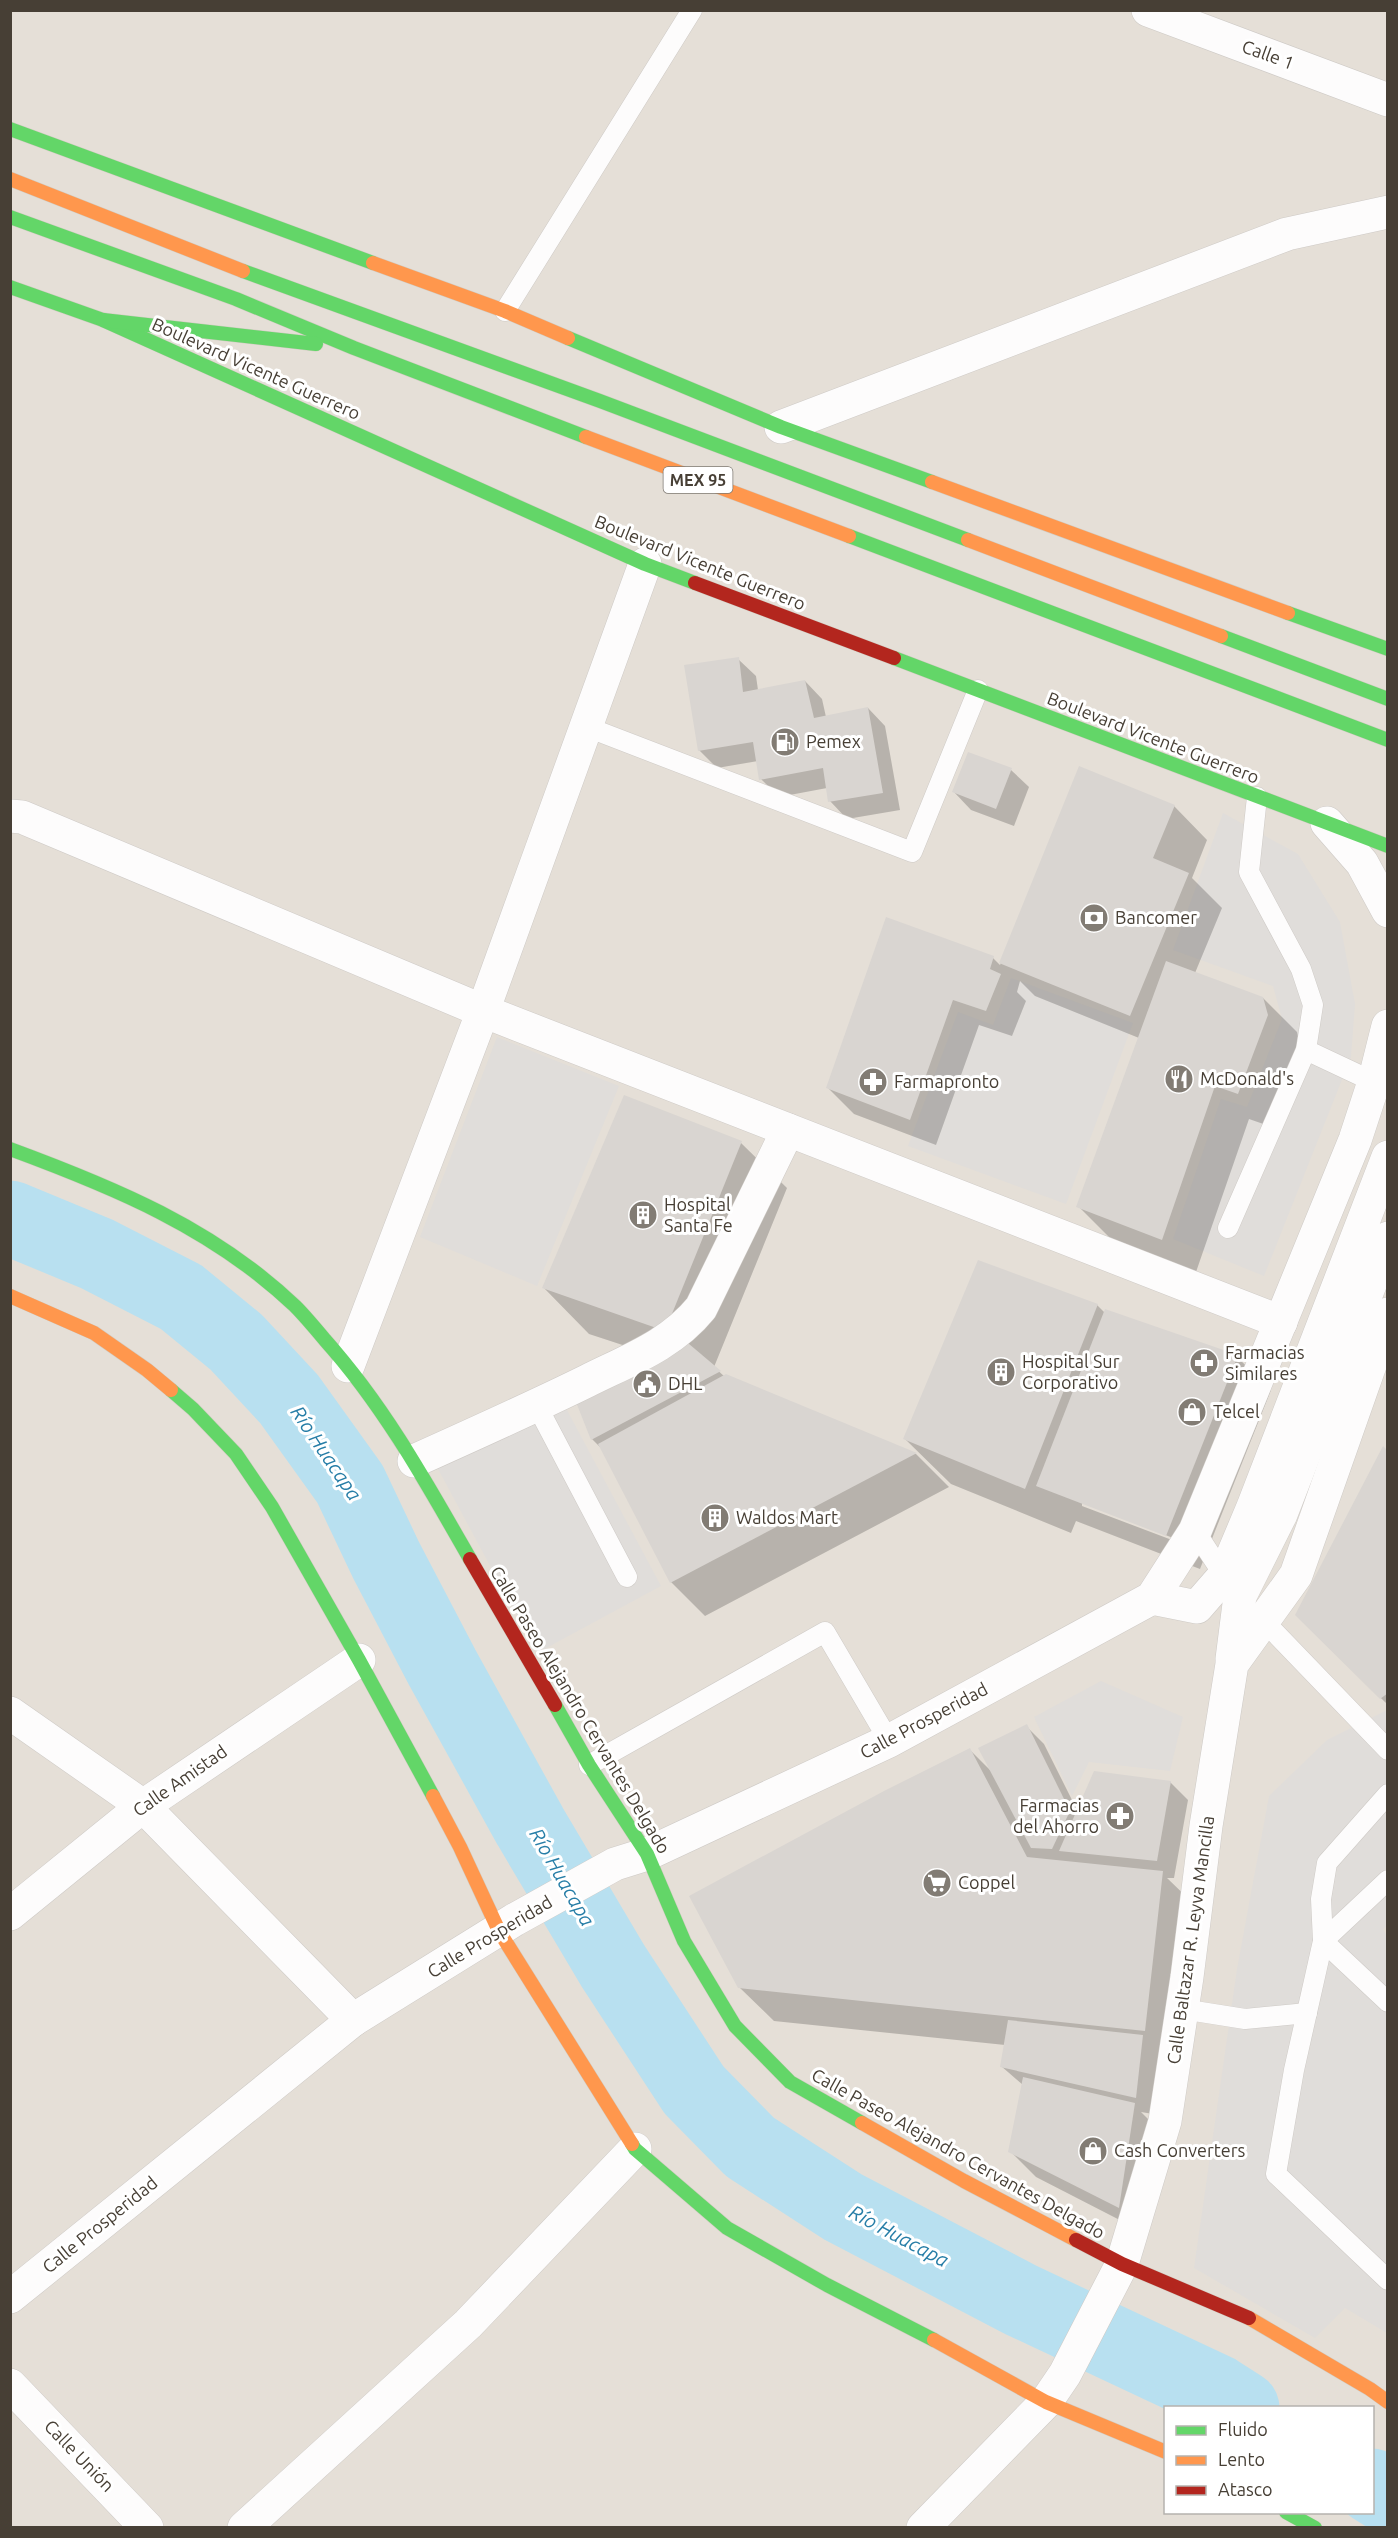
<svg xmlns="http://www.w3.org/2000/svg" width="1398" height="2538" viewBox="0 0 1398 2538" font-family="Ubuntu,sans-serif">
  <rect width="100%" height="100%" fill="#f1eeea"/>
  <path fill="#e5dfd7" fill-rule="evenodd" d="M 11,11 L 1387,11 L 1387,2527 L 11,2528 ZM 1166,2408 L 1372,2408 L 1372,2512 L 1166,2512 Z"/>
  <g fill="#e0ddda">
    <path d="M 1223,813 L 1298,854 L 1340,922 L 1355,1004 L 1351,1057 L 1264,1276 L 1173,1239 L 1221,1099 L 1247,1107 L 1282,1019 L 1273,986 L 1173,950 Z"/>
    <path d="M 1011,978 L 1133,1023 L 1066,1204 L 908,1146 L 958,1012 L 993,1025 Z"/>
    <path d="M 497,1037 L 619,1086 L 537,1286 L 420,1237 Z"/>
    <path d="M 561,1399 L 661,1586 L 537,1653 L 437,1467 Z"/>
    <path d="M 1101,1681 L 1183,1717 L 1170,1771 L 1089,1762 L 1072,1796 L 1034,1717 Z"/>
    <path d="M 1387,1710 L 1388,1924 L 1383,1929 L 1388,1938 L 1387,2333 L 1345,2308 L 1315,2338 L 1194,2268 L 1237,1969 L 1269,1796 L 1327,1740 Z"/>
  </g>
  <g fill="#0003" fill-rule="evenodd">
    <path d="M 738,659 L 756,676 L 758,690 L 805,681 L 822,699 L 826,717 L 868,708 L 885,726 L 900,810 L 847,819 L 830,801 L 827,788 L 779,797 L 761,779 L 758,761 L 717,768 L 699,750 Z"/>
    <path d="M 1080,768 L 1174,806 L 1207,840 L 1192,878 L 1222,908 L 1195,973 L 1263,998 L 1297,1032 L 1301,1049 L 1272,1127 L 1249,1119 L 1196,1272 L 1112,1240 L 1078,1206 L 1139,1038 L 1035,996 L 1020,981 L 1017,992 L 1026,1001 L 1012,1036 L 979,1025 L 936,1145 L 854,1114 L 828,1088 L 993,958 L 1000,965 Z"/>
    <path d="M 1011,770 L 1029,787 L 1014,826 L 971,810 L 954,792 Z"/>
    <path d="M 741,1143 L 787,1188 L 714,1367 L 725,1377 L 916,1454 L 949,1487 L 705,1616 L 671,1582 L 601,1448 L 592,1439 L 653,1355 L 589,1334 L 544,1288 Z"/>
    <path d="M 1097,1305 L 1105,1313 L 1237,1357 L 1271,1390 L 1200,1569 L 1076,1521 L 1071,1533 L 951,1484 L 905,1439 ZM 1082,1502 L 1173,1538 L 1172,1540 L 1082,1506 Z"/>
    <path d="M 1388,1452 L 1388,1705 L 1297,1615 Z"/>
    <path d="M 1026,1726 L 1044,1744 L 1078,1812 L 1170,1782 L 1188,1800 L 1174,1878 L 1167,1878 L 1196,1906 L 1153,2114 L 1141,2112 L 1160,2131 L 1145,2233 L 1036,2177 L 1010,2151 L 1023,2085 L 1001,2066 L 1005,2045 L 774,2021 L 739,1987 L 970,1750 L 990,1770 Z"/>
  </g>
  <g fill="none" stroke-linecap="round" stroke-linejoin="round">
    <g stroke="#b8e0f0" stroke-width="75">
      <path d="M 10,1218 L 97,1254 L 181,1297 L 236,1342 L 289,1399 L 350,1484 L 386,1560 L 442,1667 L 530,1826 L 613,1966 L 694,2090 L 750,2147 L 843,2207 L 1021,2300 L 1217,2392 L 1242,2408"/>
      <path d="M 1372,2486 L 1388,2496"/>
    </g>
  </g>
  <g fill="#d9d5d1">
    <path d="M 739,657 L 743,692 L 805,680 L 814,718 L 868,707 L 883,793 L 828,802 L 823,768 L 759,780 L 753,742 L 698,751 L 684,665 Z"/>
    <path d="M 968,752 L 1012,768 L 996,809 L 952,792 Z"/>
    <path d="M 1079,766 L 1175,805 L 1153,858 L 1189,873 L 1130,1016 L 999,963 Z"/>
    <path d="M 886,917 L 994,956 L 990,969 L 1001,974 L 986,1011 L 953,1000 L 910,1120 L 826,1088 Z"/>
    <path d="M 1166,961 L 1263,997 L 1268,1015 L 1238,1094 L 1215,1086 L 1162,1240 L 1076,1207 Z"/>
    <path d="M 624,1095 L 742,1141 L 665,1331 L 542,1288 Z"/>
    <path d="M 978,1260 L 1098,1304 L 1025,1489 L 903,1439 Z"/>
    <path d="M 1105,1309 L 1238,1355 L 1166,1536 L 1036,1486 Z"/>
    <path d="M 682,1338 L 721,1371 L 591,1440 L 574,1397 Z"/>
    <path d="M 726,1374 L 917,1453 L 670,1583 L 598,1444 Z"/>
    <path d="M 1383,1446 L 1388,1451 L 1388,1693 L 1380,1699 L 1295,1615 Z"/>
    <path d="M 1027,1724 L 1070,1811 L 1052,1849 L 1031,1848 L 978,1748 Z"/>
    <path d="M 970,1748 L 1027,1857 L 1163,1871 L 1145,2031 L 738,1988 L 689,1896 L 884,1791 Z"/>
    <path d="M 1094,1771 L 1171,1781 L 1157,1861 L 1059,1851 Z"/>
    <path d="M 1008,2020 L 1143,2035 L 1136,2098 L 1000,2067 Z"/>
    <path d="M 1023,2077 L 1135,2103 L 1119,2208 L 1008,2152 Z"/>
  </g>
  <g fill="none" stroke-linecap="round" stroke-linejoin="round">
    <g stroke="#cecac6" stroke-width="21">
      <g id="lane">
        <path d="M 505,311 L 692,10"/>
        <path d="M 587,727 L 912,852 L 978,690"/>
        <path d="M 1306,1050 L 1374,1082 L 1381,1088"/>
        <path d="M 1228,1228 L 1306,1050 L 1313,1005 L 1301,969 L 1249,872 L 1257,797"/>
        <path d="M 537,1406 L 627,1577"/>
        <path d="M 1195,1531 L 1227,1580"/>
        <path d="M 1257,1614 L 1388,1750"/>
        <path d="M 589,1765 L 825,1632 L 889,1741"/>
        <path d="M 1388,1794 L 1327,1863 L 1321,1899 L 1323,1941 L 1294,2070 L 1276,2174 L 1388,2280"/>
        <path d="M 1323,1941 L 1388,1880"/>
        <path d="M 1323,1941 L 1388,2002"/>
        <path d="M 1182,2009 L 1245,2019 L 1307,2013"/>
      </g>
    </g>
    <g stroke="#cecac6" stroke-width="34">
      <g id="street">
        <path d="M 1148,10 L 1388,100"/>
        <path d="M 781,427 L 1287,234 L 1388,212"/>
        <path d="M 10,816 L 22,817 L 483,1011 L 1281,1322"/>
        <path d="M 1327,823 L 1362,863 L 1388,911"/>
        <path d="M 348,1366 L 483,1011 L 645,564"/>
        <path d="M 414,1461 C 472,1435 530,1409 587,1381 C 629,1360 671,1345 701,1308 L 788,1130"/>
        <path d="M 1152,1598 L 1197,1607 L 1224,1576 L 1253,1507 L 1388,1157"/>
        <path d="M 1232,1659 L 1240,1596 L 1281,1514 L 1388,1238"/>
        <path d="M 10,1713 L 143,1806 L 353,2020"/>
        <path d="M 10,1914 L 143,1806 L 359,1660"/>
        <path d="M 10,2297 L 353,2020 L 514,1920 L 615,1864 L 647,1854 L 889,1741 L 1152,1598 L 1195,1531 L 1355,1140 L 1374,1082 L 1388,1026"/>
        <path d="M 10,2385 L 147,2528"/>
        <path d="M 244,2528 L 468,2324 L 635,2149"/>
        <path d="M 923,2528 L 1046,2402 L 1065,2374 L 1122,2264 L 1165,2121 L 1187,1977 L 1206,1826 L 1232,1664 L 1296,1575 L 1388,1314"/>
      </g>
    </g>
    <g stroke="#d2ccc2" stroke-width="15">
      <g id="fast">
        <path d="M 10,129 L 373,263"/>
        <path d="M 10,217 L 236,299 L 354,348 L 586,437"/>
        <path d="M 243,271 L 600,401 L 968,540"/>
        <path d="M 10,287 L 103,320 L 645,564 L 695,583"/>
        <path d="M 103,320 L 316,344"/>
        <path d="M 568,338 L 781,427 L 932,482"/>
        <path d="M 849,536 L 1388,740"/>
        <path d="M 1288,613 L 1388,649"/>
        <path d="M 1221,636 L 1388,699"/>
        <path d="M 894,658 L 1388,846"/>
        <path d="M 10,1149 C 113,1187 213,1228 295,1306 C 305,1316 315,1328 325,1340 C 384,1406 426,1482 470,1559"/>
        <path d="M 171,1390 L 193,1409 L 236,1454 L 272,1507 L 359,1660 L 433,1796"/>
        <path d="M 555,1705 L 589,1765 L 647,1854 L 684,1941 L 735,2026 L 790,2082 L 862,2123"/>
        <path d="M 632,2144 L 635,2149 L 727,2228 L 827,2285 L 934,2340"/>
        <path d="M 1286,2512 L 1315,2528"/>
      </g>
    </g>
    <g stroke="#d2ccc2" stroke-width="15">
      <g id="slow">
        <path d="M 10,179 L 243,271"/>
        <path d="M 373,263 L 505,311 L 568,338"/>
        <path d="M 586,437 L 849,536"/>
        <path d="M 932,482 L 1288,613"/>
        <path d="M 968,540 L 1221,636"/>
        <path d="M 10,1296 L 94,1333 L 147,1370 L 171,1390"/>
        <path d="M 433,1796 L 460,1847 L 499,1931 L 632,2144"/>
        <path d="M 862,2123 L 964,2181 L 1076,2240"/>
        <path d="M 1249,2318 L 1370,2389 L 1388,2402"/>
        <path d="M 934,2340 L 1046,2402 L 1166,2452"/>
      </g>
    </g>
    <g stroke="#d2ccc2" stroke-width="15">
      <g id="jam">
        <path d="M 695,583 L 894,658"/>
        <path d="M 470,1559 L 555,1705"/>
        <path d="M 1076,2240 L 1122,2264 L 1249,2318"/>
      </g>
    </g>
    <use href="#lane" stroke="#fdfcfc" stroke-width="20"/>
    <use href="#street" stroke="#fdfcfc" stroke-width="33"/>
    <use href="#fast" stroke="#63d668" stroke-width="14"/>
    <use href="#slow" stroke="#ff974d" stroke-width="14"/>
    <use href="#jam" stroke="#b3261e" stroke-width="14"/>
  </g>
  <defs>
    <g id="fuel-disc" transform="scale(1.5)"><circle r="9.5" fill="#827c74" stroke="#fff"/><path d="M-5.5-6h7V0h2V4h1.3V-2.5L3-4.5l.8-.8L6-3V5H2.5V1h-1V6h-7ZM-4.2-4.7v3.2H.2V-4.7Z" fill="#fff"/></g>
    <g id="bank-disc" transform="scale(1.5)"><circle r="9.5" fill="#827c74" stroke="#fff"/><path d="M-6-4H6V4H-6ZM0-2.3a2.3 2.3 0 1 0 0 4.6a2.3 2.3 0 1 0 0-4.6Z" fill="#fff"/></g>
    <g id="restaurant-disc" transform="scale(1.5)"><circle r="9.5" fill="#827c74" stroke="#fff"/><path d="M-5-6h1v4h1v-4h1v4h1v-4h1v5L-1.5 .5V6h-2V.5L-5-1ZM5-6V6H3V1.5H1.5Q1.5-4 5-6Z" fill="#fff"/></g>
    <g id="pharmacy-disc" transform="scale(1.5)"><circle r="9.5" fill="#827c74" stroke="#fff"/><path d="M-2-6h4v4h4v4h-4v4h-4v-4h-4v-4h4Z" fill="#fff"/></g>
    <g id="building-disc" transform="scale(1.5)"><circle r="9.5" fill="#827c74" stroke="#fff"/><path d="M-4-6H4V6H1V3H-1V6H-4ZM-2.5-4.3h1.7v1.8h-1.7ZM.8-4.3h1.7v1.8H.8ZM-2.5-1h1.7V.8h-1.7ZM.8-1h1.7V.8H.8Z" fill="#fff"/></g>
    <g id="civic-disc" transform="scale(1.5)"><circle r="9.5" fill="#827c74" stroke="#fff"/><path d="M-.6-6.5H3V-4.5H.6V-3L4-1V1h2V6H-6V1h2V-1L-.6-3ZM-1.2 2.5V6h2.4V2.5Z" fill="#fff"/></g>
    <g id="shop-disc" transform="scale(1.5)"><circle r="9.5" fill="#827c74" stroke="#fff"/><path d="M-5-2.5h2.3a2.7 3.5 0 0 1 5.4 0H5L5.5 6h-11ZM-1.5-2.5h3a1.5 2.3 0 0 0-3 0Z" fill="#fff"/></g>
    <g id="supermarket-disc" transform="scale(1.5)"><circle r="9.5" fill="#827c74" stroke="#fff"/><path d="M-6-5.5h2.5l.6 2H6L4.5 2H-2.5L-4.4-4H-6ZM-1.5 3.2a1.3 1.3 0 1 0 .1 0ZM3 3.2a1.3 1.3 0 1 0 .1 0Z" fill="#fff"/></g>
  </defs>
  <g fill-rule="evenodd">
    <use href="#fuel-disc" x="785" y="742"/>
    <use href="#bank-disc" x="1094" y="918"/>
    <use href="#restaurant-disc" x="1179" y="1079"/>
    <use href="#pharmacy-disc" x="873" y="1082"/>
    <use href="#building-disc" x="643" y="1215"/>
    <use href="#pharmacy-disc" x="1204" y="1363"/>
    <use href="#building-disc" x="1001" y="1372"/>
    <use href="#civic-disc" x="647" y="1384"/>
    <use href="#shop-disc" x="1192" y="1412"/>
    <use href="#building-disc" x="715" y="1518"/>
    <use href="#pharmacy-disc" x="1120" y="1816"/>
    <use href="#supermarket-disc" x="937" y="1883"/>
    <use href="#shop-disc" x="1093" y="2151"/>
  </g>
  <g text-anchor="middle" stroke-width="6" stroke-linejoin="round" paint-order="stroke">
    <rect fill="#fff" stroke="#7e7972" stroke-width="1.5" x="663.5" y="467" width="69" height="26" rx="4.5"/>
    <g font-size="16" font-weight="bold" fill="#473f35">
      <text x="698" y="486">MEX 95</text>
    </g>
    <g font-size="18" fill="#473f35" stroke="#fff">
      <text transform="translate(1268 55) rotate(20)" y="6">Calle 1</text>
      <text transform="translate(256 369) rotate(24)" y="6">Boulevard Vicente Guerrero</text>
      <text transform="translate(700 563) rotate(22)" y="6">Boulevard Vicente Guerrero</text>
      <text transform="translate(1153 738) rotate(21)" y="6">Boulevard Vicente Guerrero</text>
      <text transform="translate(580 1710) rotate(59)" y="6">Calle Paseo Alejandro Cervantes Delgado</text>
      <text transform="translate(924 1721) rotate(-28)" y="6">Calle Prosperidad</text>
      <text transform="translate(180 1781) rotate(-35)" y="6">Calle Amistad</text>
      <text transform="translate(490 1937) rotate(-31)" y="6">Calle Prosperidad</text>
      <text transform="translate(1191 1940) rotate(-82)" y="6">Calle Baltazar R. Leyva Mancilla</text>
      <text transform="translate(958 2154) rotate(29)" y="6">Calle Paseo Alejandro Cervantes Delgado</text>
      <text transform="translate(100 2225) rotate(-39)" y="6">Calle Prosperidad</text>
      <text transform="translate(79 2456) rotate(46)" y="6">Calle Unión</text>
    </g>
    <g font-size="18" fill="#473f35" stroke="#fff" text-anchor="start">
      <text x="806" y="748">Pemex</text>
      <text x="1115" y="924">Bancomer</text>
      <text x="1200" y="1085">McDonald's</text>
      <text x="894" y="1088">Farmapronto</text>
      <text x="664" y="1211">Hospital<tspan x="664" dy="21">Santa Fe</tspan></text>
      <text x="1225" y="1359">Farmacias<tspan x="1225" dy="21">Similares</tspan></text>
      <text x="1022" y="1368">Hospital Sur<tspan x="1022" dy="21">Corporativo</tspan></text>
      <text x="668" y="1390">DHL</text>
      <text x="1213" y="1418">Telcel</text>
      <text x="736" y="1524">Waldos Mart</text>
      <text x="1099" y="1812" text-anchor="end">Farmacias<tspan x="1099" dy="21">del Ahorro</tspan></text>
      <text x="958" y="1889">Coppel</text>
      <text x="1114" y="2157">Cash Converters</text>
    </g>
    <g font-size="20" font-style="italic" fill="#277ea7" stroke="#fff">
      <text transform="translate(326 1453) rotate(56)" y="7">Río Huacapa</text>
      <text transform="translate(562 1877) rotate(60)" y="7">Río Huacapa</text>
      <text transform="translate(899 2236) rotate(28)" y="7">Río Huacapa</text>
    </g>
  </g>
  <rect width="1398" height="2538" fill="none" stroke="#473f35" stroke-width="24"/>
  <rect x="1164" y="2406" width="210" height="108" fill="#ffffff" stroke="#b5b2ae" stroke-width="1.5"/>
  <rect x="1176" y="2426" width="30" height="9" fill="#63d668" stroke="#b5b2ae" stroke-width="1.5"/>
  <text x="1218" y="2436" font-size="18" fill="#473f35">Fluido</text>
  <rect x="1176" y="2456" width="30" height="9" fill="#ff974d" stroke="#b5b2ae" stroke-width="1.5"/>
  <text x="1218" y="2466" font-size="18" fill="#473f35">Lento</text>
  <rect x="1176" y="2486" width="30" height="9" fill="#b3261e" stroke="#b5b2ae" stroke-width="1.5"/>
  <text x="1218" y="2496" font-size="18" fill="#473f35">Atasco</text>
</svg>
